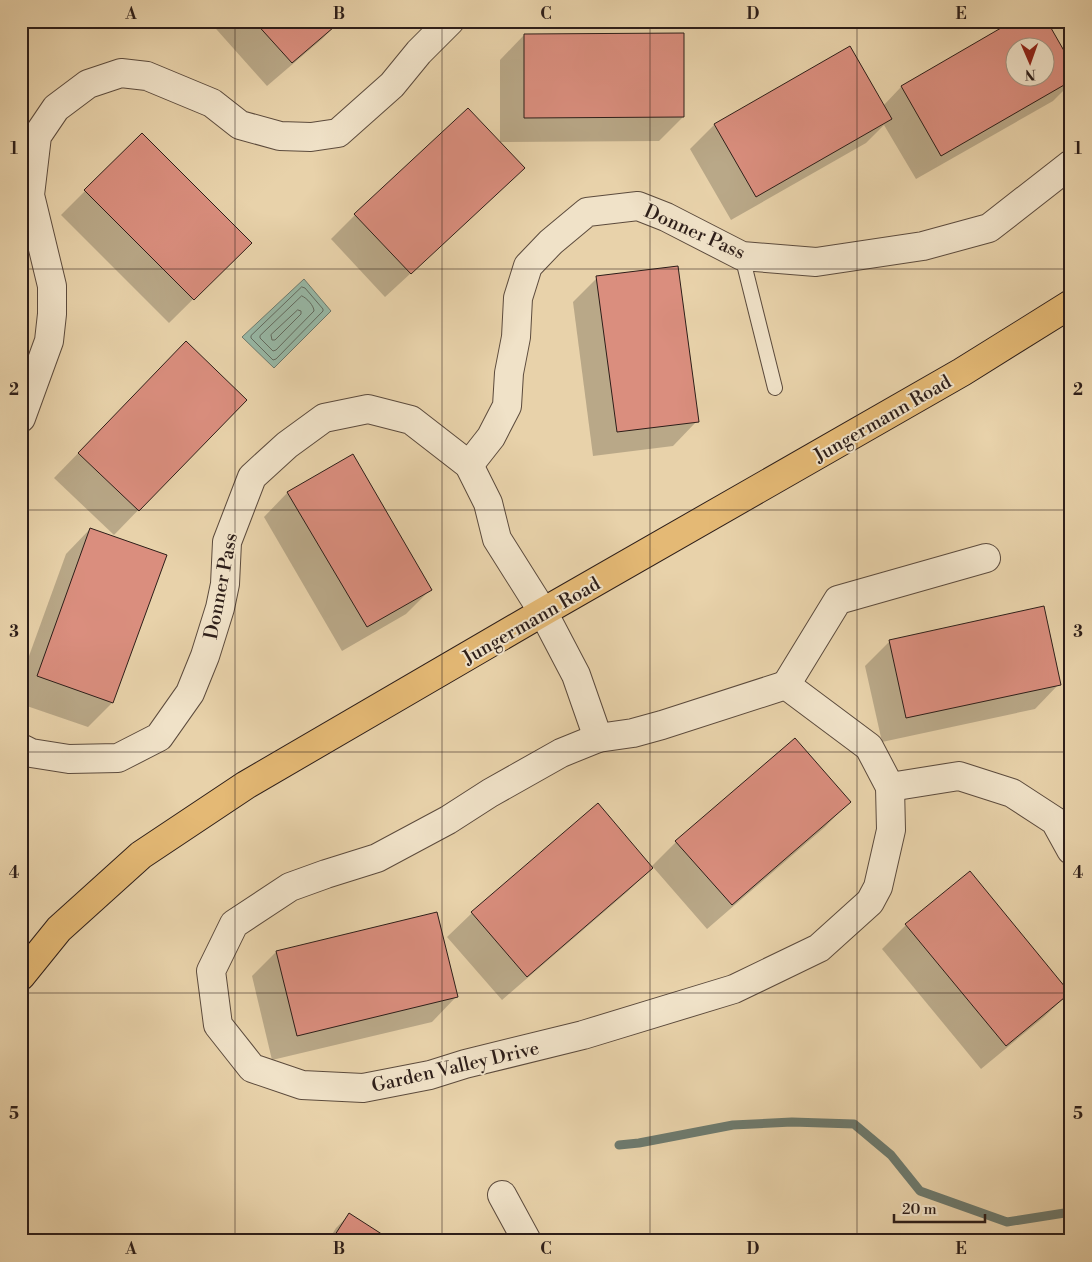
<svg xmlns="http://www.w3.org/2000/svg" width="1092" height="1262" viewBox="0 0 1092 1262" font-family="'Libre Bodoni',serif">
  <rect width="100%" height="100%" fill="#e8d2aa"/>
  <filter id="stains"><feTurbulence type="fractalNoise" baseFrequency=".004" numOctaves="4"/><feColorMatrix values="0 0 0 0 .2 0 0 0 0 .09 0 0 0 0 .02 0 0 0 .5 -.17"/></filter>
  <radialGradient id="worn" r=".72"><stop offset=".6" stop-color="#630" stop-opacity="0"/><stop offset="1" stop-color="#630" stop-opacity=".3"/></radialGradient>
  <path fill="#97b8a6" stroke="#6d7a6e" d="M 304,279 L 331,311 L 274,368 L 242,337 Z"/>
  <g fill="#0003" fill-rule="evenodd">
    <path d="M 209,21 L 340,21 L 322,39 L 267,86 Z"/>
    <path d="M 1016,21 L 1071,66 L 1071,83 L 1053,101 L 916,179 L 884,125 L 866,143 L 731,220 L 690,149 L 714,125 L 850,48 L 883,106 L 901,87 ZM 1014,48 L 1044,48 L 1044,78 L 1014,78 Z"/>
    <path d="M 524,35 L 683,117 L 659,141 L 500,142 L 500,60 Z"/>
    <path d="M 142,134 L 250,243 L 169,323 L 61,215 Z"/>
    <path d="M 499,192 L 385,297 L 331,239 L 355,215 Z"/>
    <path d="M 597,278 L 697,421 L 673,446 L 593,456 L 573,302 Z"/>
    <path d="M 162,367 L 245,400 L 114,535 L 54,478 Z"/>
    <path d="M 288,492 L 431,589 L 406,614 L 342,651 L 264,517 Z"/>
    <path d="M 90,529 L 165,556 L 112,703 L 88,727 L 21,704 L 21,678 L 66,554 Z"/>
    <path d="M 890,641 L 1059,684 L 1035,709 L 882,742 L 865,666 Z"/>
    <path d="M 849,802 L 825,827 L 707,929 L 653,867 L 627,892 L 502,1000 L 447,937 L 472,913 L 598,805 L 651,867 L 676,842 Z"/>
    <path d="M 906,925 L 1069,993 L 1044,1017 L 981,1069 L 882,949 Z"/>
    <path d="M 276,952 L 456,997 L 432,1022 L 272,1060 L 252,976 Z"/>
    <path d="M 349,1215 L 389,1241 L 328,1241 L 336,1228 Z"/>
  </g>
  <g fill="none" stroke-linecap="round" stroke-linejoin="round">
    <g stroke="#626b60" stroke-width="1">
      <path d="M 302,287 L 305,288 L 323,309 L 323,311 L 276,359 L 273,360 L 251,338 L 251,336 Z"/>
      <path d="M 302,296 C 307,298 314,306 314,311 L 276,350 L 273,351 L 260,338 L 260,336 Z"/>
      <path d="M 298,310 L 301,311 L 301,314 L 275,340 L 272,340 L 271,335 Z"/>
    </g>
    <path stroke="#6d7a6e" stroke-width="9" d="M 619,1145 L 639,1143 L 733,1125 L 792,1122 L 854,1124 L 891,1155 L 920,1191 L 1007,1222 L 1071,1212"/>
  </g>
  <g fill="#da8e7e" stroke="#2d1e19" fill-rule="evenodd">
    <path d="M 254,21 L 341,21 L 292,63 Z"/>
    <path d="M 1013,21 L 1047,21 L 1071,63 L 1071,81 L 941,156 L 901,86 ZM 1014,48 L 1044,48 L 1044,78 L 1014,78 Z"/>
    <path d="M 684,33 L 684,117 L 524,118 L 524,34 Z"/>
    <path d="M 850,46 L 892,119 L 756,197 L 714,124 Z"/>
    <path d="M 468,108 L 525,168 L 411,274 L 354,214 Z"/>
    <path d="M 142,133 L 252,243 L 194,300 L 84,190 Z"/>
    <path d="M 678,266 L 699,422 L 617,432 L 596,276 Z"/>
    <path d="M 186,341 L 247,400 L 139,511 L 78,453 Z"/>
    <path d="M 353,454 L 432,590 L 367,627 L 287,492 Z"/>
    <path d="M 90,528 L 167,555 L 113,703 L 37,676 Z"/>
    <path d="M 1044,606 L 1061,685 L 906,718 L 889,640 Z"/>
    <path d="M 795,738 L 851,802 L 732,905 L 675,841 Z"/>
    <path d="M 598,803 L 653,868 L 527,977 L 471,912 Z"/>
    <path d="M 970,871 L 1070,993 L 1006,1046 L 905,924 Z"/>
    <path d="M 437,912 L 458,997 L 297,1036 L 276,951 Z"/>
    <path d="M 349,1213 L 391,1240 L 331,1241 Z"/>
  </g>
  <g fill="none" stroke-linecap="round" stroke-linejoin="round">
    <g stroke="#5c4b3d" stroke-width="16">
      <path id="service" d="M 742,256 L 775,388"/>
    </g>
    <g stroke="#5c4b3d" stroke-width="30">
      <g id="minor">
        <path d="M 21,418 L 49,341 L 52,314 L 52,286 L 30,195 L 37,136 L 56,108 L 88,84 L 121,73 L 147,76 L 212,103 L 240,125 L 280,136 L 311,137 L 338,133 L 392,85 L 419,52 L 450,21"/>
        <path d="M 469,465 L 491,437 L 507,406 L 509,373 L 516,337 L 518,298 L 528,266 L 551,242 L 587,212 L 638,206 L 666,217 L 742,256 L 816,262 L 923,246 L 989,228 L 1071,164"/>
        <path d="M 786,685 L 869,747 L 890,787 L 891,830 L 878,887 L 870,902 L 819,948 L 734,989 L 583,1035 L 465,1064 L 430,1075 L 363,1088 L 302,1085 L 252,1068 L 218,1025 L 211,971 L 234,924 L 290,887 L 326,874 L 377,858 L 448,820 L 490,793 L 561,753 L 598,738 L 633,733 L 662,725 Z"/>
        <path d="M 786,685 L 838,600 L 986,558"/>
        <path d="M 21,748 L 31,753 L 69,759 L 118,758 L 159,737 L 190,693 L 205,656 L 220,608 L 225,584 L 227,542 L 252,477 L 287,445 L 324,418 L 368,409 L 411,420 L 469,465 L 488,503 L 497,539 L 543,612 L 576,675 L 598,738"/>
        <path d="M 890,787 L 959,776 L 1012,793 L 1055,821 L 1071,850"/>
        <path d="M 502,1195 L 527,1241"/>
      </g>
    </g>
    <g stroke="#2d1e19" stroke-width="30">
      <path id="primary" d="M 21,976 L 59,929 L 141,855 L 246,785 L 543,612 L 962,372 L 1071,304"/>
    </g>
    <use href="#service" stroke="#f0e2c8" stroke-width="14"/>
    <use href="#minor" stroke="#f0e2c8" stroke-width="28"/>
    <use href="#primary" stroke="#e4b975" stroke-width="28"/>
  </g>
  <path fill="none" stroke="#2d1e19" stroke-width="1" stroke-opacity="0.55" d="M 235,21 L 235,1241M 442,21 L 442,1241M 650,21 L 650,1241M 857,21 L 857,1241M 21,269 L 1071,269M 21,510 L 1071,510M 21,752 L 1071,752M 21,993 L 1071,993"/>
  <g text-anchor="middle" stroke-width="4" stroke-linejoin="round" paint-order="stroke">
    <g font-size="19" fill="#2d1e19" stroke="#f0e2c8">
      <text transform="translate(695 231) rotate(24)" y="7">Donner Pass</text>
      <text transform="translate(882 418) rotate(-30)" y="7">Jungermann Road</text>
      <text transform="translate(220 586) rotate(-79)" y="7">Donner Pass</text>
      <text transform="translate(531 620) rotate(-30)" y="7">Jungermann Road</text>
      <text transform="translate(455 1066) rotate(-13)" y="7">Garden Valley Drive</text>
    </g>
  </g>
  <rect width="1092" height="1262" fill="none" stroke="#e8d2aa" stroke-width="55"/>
  <g transform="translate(1030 62) rotate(178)"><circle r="24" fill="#f0e2c8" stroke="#a29482"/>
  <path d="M0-4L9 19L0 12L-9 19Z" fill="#8f2418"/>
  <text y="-8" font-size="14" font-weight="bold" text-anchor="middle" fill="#2d1e19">N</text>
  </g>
  <path d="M894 1214v8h91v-8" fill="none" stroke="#2d1e19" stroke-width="2.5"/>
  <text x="902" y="1214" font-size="15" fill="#2d1e19" stroke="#f0e2c8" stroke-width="4" paint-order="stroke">20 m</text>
  <rect x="28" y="28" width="1036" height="1206" fill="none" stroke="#2d1e19" stroke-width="2"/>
  <g font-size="16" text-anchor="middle" font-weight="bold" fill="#2d1e19">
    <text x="131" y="19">A</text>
    <text x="339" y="19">B</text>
    <text x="546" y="19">C</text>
    <text x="753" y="19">D</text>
    <text x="961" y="19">E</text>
    <text x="14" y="154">1</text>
    <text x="1078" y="154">1</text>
    <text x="14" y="395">2</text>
    <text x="1078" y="395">2</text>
    <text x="14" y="637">3</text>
    <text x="1078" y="637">3</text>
    <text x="14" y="878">4</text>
    <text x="1078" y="878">4</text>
    <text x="14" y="1119">5</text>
    <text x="1078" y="1119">5</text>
    <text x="131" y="1254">A</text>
    <text x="339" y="1254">B</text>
    <text x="546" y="1254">C</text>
    <text x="753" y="1254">D</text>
    <text x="961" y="1254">E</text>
  </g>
  <rect width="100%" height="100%" filter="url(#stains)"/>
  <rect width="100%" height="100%" fill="url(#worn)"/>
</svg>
